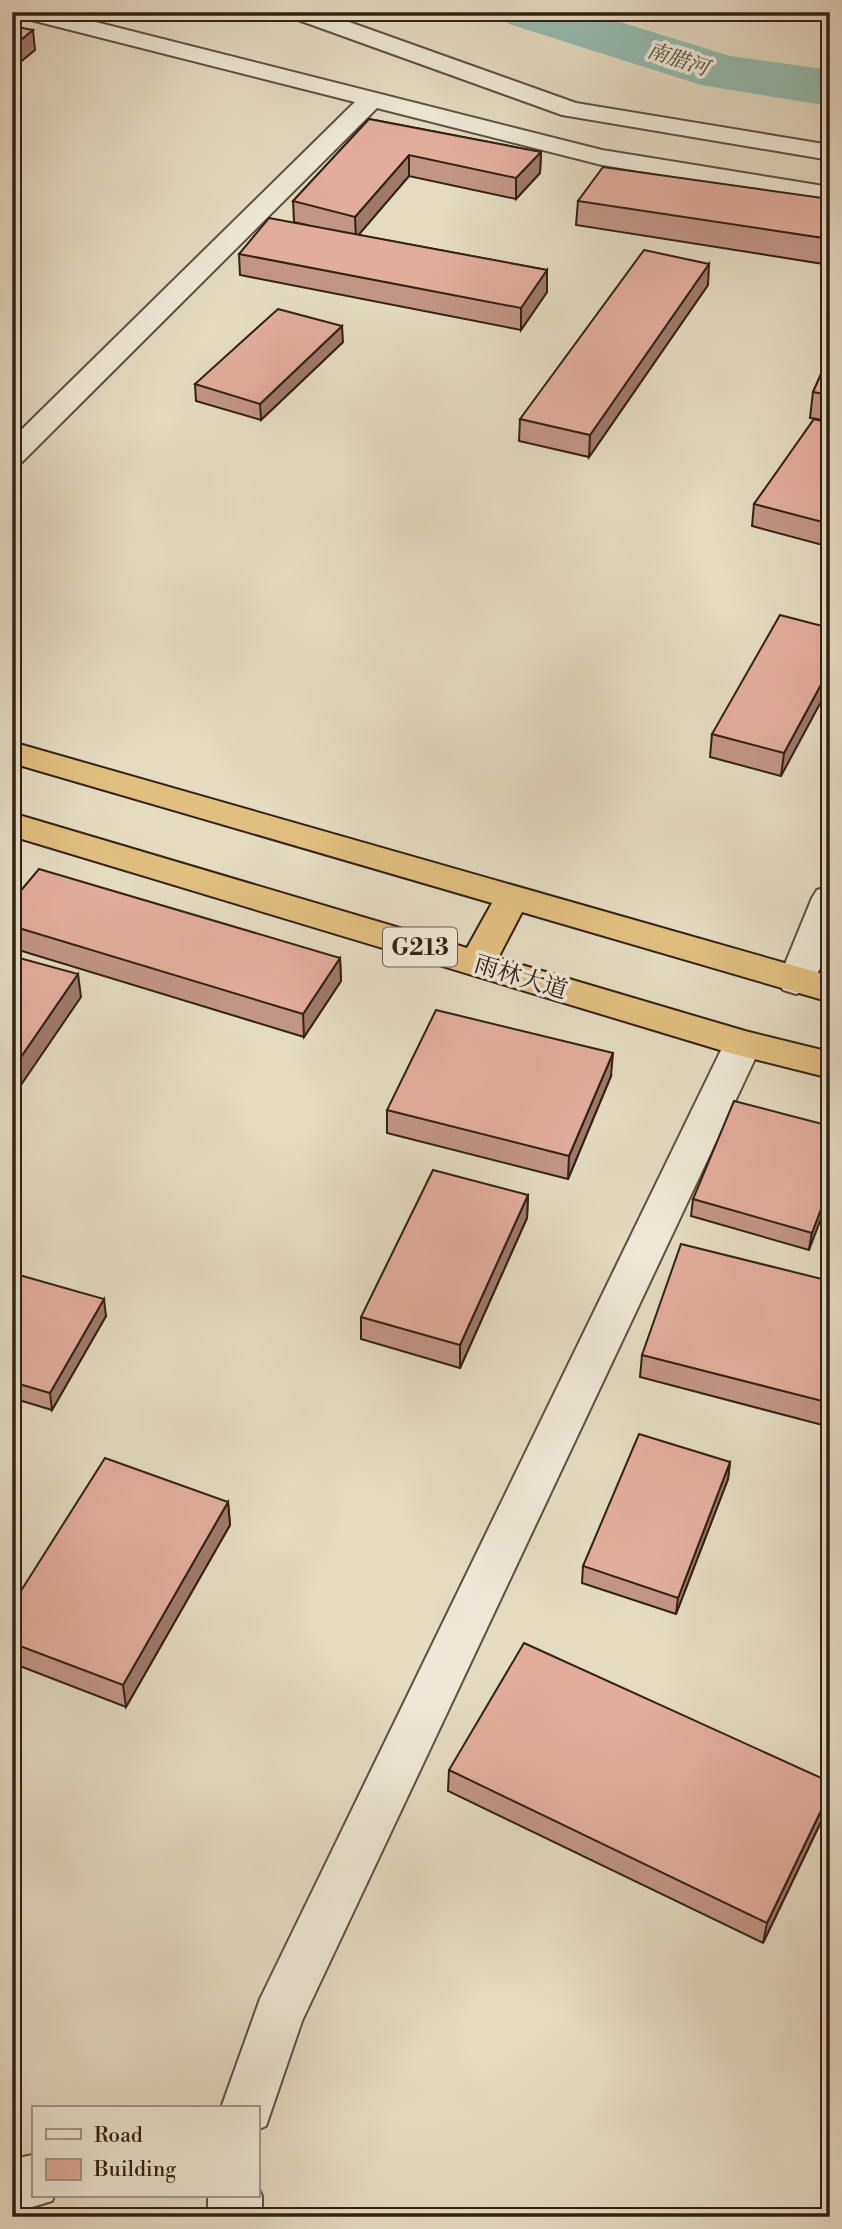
<svg xmlns="http://www.w3.org/2000/svg" width="842" height="2229" viewBox="0 0 842 2229" font-family="'Libre Bodoni','Noto Serif SC',serif">
  <rect width="100%" height="100%" fill="#e4dbc1"/>
  <filter id="stains"><feTurbulence type="fractalNoise" baseFrequency=".00286" numOctaves="4"/><feColorMatrix values="0 0 0 0 .2 0 0 0 0 .09 0 0 0 0 .02 0 0 0 .5 -.17"/></filter>
  <radialGradient id="worn" r=".72"><stop offset=".6" stop-color="#630" stop-opacity="0"/><stop offset="1" stop-color="#630" stop-opacity=".3"/></radialGradient>
  <g fill="none" stroke-linecap="round" stroke-linejoin="round">
    <path fill="#95bbb1" fill-rule="evenodd" d="M 501,12 L 588,12 L 730,56 L 830,70 L 830,106 L 701,85 L 509,24 Z"/>
    <g stroke="#5e5041" stroke-width="4">
      <g id="minor">
        <path d="M 16,12 L 56,12 L 602,150 L 830,187 L 830,203 L 602,165 L 377,108 L 22,462 L 12,465 L 12,439 L 355,102 L 19,17 Z"/>
        <path d="M 287,12 L 321,12 L 576,103 L 830,145 L 830,160 L 562,115 L 290,17 Z"/>
        <path d="M 830,886 C 830,928 831,953 809,990 L 796,994 L 783,990 L 778,981 L 812,898 L 817,890 Z"/>
        <path d="M 743,1031 L 756,1035 L 762,1044 L 302,2021 L 266,2126 L 257,2130 L 257,2108 L 221,2108 L 260,1999 L 724,1044 L 730,1035 Z"/>
        <path d="M 33,2155 L 33,2196 L 54,2196 L 52,2201 L 12,2213 L 12,2159 Z"/>
        <path d="M 257,2185 L 262,2196 L 262,2217 L 208,2217 L 208,2196 L 257,2196 Z"/>
      </g>
    </g>
    <g stroke="#322116" stroke-width="4">
      <path id="highway" d="M 12,742 L 830,976 L 830,1002 L 522,912 L 498,958 L 745,1031 L 830,1052 L 830,1078 L 730,1053 L 12,836 L 12,813 L 467,948 L 492,903 L 12,763 Z"/>
    </g>
    <use href="#minor" fill="#ede8d7" fill-rule="evenodd"/>
    <use href="#highway" fill="#e2be80" fill-rule="evenodd"/>
  </g>
  <g fill="#c39585" stroke="#322116" stroke-width="2">
    <path d="M 369,119 L 541,152 L 540,173 L 516,199 L 409,176 L 358,235 L 547,270 L 547,292 L 521,330 L 240,275 L 239,254 L 306,225 L 294,222 L 293,201 Z"/>
    <path d="M 830,199 L 830,265 L 576,225 L 578,201 Z"/>
    <path d="M 708,285 L 589,457 L 519,441 L 520,419 Z"/>
    <path d="M 343,342 L 261,420 L 196,401 L 195,384 Z"/>
    <path d="M 830,354 L 830,421 L 810,418 L 813,392 Z"/>
    <path d="M 830,423 L 830,547 L 752,526 L 754,504 Z"/>
    <path d="M 830,628 L 781,776 L 710,757 L 712,734 Z"/>
    <path d="M 12,901 L 340,958 L 341,981 L 304,1037 L 12,948 Z"/>
    <path d="M 611,1076 L 568,1179 L 387,1133 L 387,1110 Z"/>
    <path d="M 830,1126 L 809,1250 L 691,1216 L 693,1199 Z"/>
    <path d="M 528,1195 L 527,1218 L 460,1368 L 361,1339 L 361,1317 Z"/>
    <path d="M 12,1273 L 106,1316 L 52,1410 L 12,1398 Z"/>
    <path d="M 830,1281 L 830,1427 L 640,1377 L 642,1355 Z"/>
    <path d="M 730,1462 L 728,1479 L 676,1614 L 582,1583 L 583,1566 Z"/>
    <path d="M 228,1502 L 230,1525 L 126,1707 L 12,1663 L 12,1605 Z"/>
    <path d="M 449,1770 L 829,1805 L 763,1943 L 448,1791 Z"/>
  </g>
  <g fill="#9f796c" stroke="#322116" stroke-width="2">
    <path d="M 33,30 L 35,50 L 12,69 L 12,47 Z"/>
    <path d="M 541,152 L 540,173 L 516,199 L 516,178 Z"/>
    <path d="M 409,155 L 409,176 L 356,238 L 355,217 Z"/>
    <path d="M 709,264 L 708,285 L 589,457 L 590,435 Z"/>
    <path d="M 547,270 L 547,292 L 521,330 L 521,308 Z"/>
    <path d="M 342,326 L 343,342 L 261,420 L 260,404 Z"/>
    <path d="M 830,668 L 830,685 L 781,776 L 784,753 Z"/>
    <path d="M 340,958 L 341,981 L 304,1037 L 303,1014 Z"/>
    <path d="M 78,974 L 81,997 L 12,1098 L 12,1070 Z"/>
    <path d="M 613,1053 L 611,1076 L 568,1179 L 569,1156 Z"/>
    <path d="M 830,1185 L 830,1195 L 809,1250 L 812,1233 Z"/>
    <path d="M 528,1195 L 527,1218 L 460,1368 L 460,1345 Z"/>
    <path d="M 104,1299 L 106,1316 L 52,1410 L 50,1393 Z"/>
    <path d="M 730,1462 L 728,1479 L 676,1614 L 678,1598 Z"/>
    <path d="M 228,1502 L 230,1525 L 126,1707 L 123,1685 Z"/>
    <path d="M 830,1792 L 829,1805 L 763,1943 L 767,1923 Z"/>
  </g>
  <g fill="#e3ad9b" stroke="#322116" stroke-width="2">
    <path d="M 12,26 L 33,30 L 12,47 Z"/>
    <path d="M 369,119 L 541,152 L 516,178 L 409,155 L 355,217 L 293,201 Z"/>
    <path d="M 603,167 L 830,199 L 830,239 L 578,201 Z"/>
    <path d="M 269,218 L 547,270 L 521,308 L 239,254 Z"/>
    <path d="M 644,250 L 709,264 L 590,435 L 520,419 Z"/>
    <path d="M 278,309 L 342,326 L 260,404 L 195,384 Z"/>
    <path d="M 830,354 L 830,395 L 813,392 Z"/>
    <path d="M 814,419 L 830,423 L 830,524 L 754,504 Z"/>
    <path d="M 780,615 L 830,628 L 830,668 L 784,753 L 712,734 Z"/>
    <path d="M 39,869 L 340,958 L 303,1014 L 12,926 L 12,901 Z"/>
    <path d="M 12,956 L 78,974 L 12,1070 Z"/>
    <path d="M 436,1010 L 613,1053 L 569,1156 L 387,1110 Z"/>
    <path d="M 734,1101 L 830,1126 L 830,1185 L 812,1233 L 693,1199 Z"/>
    <path d="M 433,1170 L 528,1195 L 460,1345 L 361,1317 Z"/>
    <path d="M 681,1244 L 830,1281 L 830,1403 L 642,1355 Z"/>
    <path d="M 12,1273 L 104,1299 L 50,1393 L 12,1382 Z"/>
    <path d="M 639,1434 L 730,1462 L 678,1598 L 583,1566 Z"/>
    <path d="M 105,1458 L 228,1502 L 123,1685 L 12,1643 L 12,1605 Z"/>
    <path d="M 524,1643 L 830,1782 L 830,1792 L 767,1923 L 449,1770 Z"/>
    <path d="M 511,2210 L 830,2214 L 830,2217 L 511,2217 Z"/>
  </g>
  <g text-anchor="middle" stroke-width="7" stroke-linejoin="round" paint-order="stroke">
    <g font-size="21" font-style="italic" fill="#504f44" stroke="#ede8d7">
      <text transform="translate(678 59) rotate(18)" y="7">南腊河</text>
    </g>
    <rect fill="#ede8d7" stroke="#6a5d50" stroke-width="2" x="383" y="927.5" width="74" height="39" rx="5"/>
    <g font-size="23" font-weight="bold" fill="#322116">
      <text x="420" y="955">G213</text>
    </g>
    <g font-size="24" fill="#322116" stroke="#ede8d7">
      <text transform="translate(521 977) rotate(17)" y="8">雨林大道</text>
    </g>
  </g>
  <rect width="842" height="2229" fill="none" stroke="#e4dbc1" stroke-width="42"/>
  <rect x="14" y="14" width="814" height="2201" fill="none" stroke="#322116" stroke-width="3.5"/>
  <rect x="21" y="21" width="800" height="2187" fill="none" stroke="#322116" stroke-width="2"/>
  <rect x="32" y="2106" width="228" height="91" fill="#ede8d7" stroke="#a2988a" stroke-width="2"/>
  <rect x="46" y="2129" width="35" height="10" fill="#ede8d7" stroke="#a2988a" stroke-width="2"/>
  <text x="94" y="2142" font-size="21" fill="#322116">Road</text>
  <rect x="46" y="2159" width="35" height="21" fill="#e3ad9b" stroke="#a2988a" stroke-width="2"/>
  <text x="94" y="2176" font-size="21" fill="#322116">Building</text>
  <rect width="100%" height="100%" filter="url(#stains)"/>
  <rect width="100%" height="100%" fill="url(#worn)"/>
</svg>
